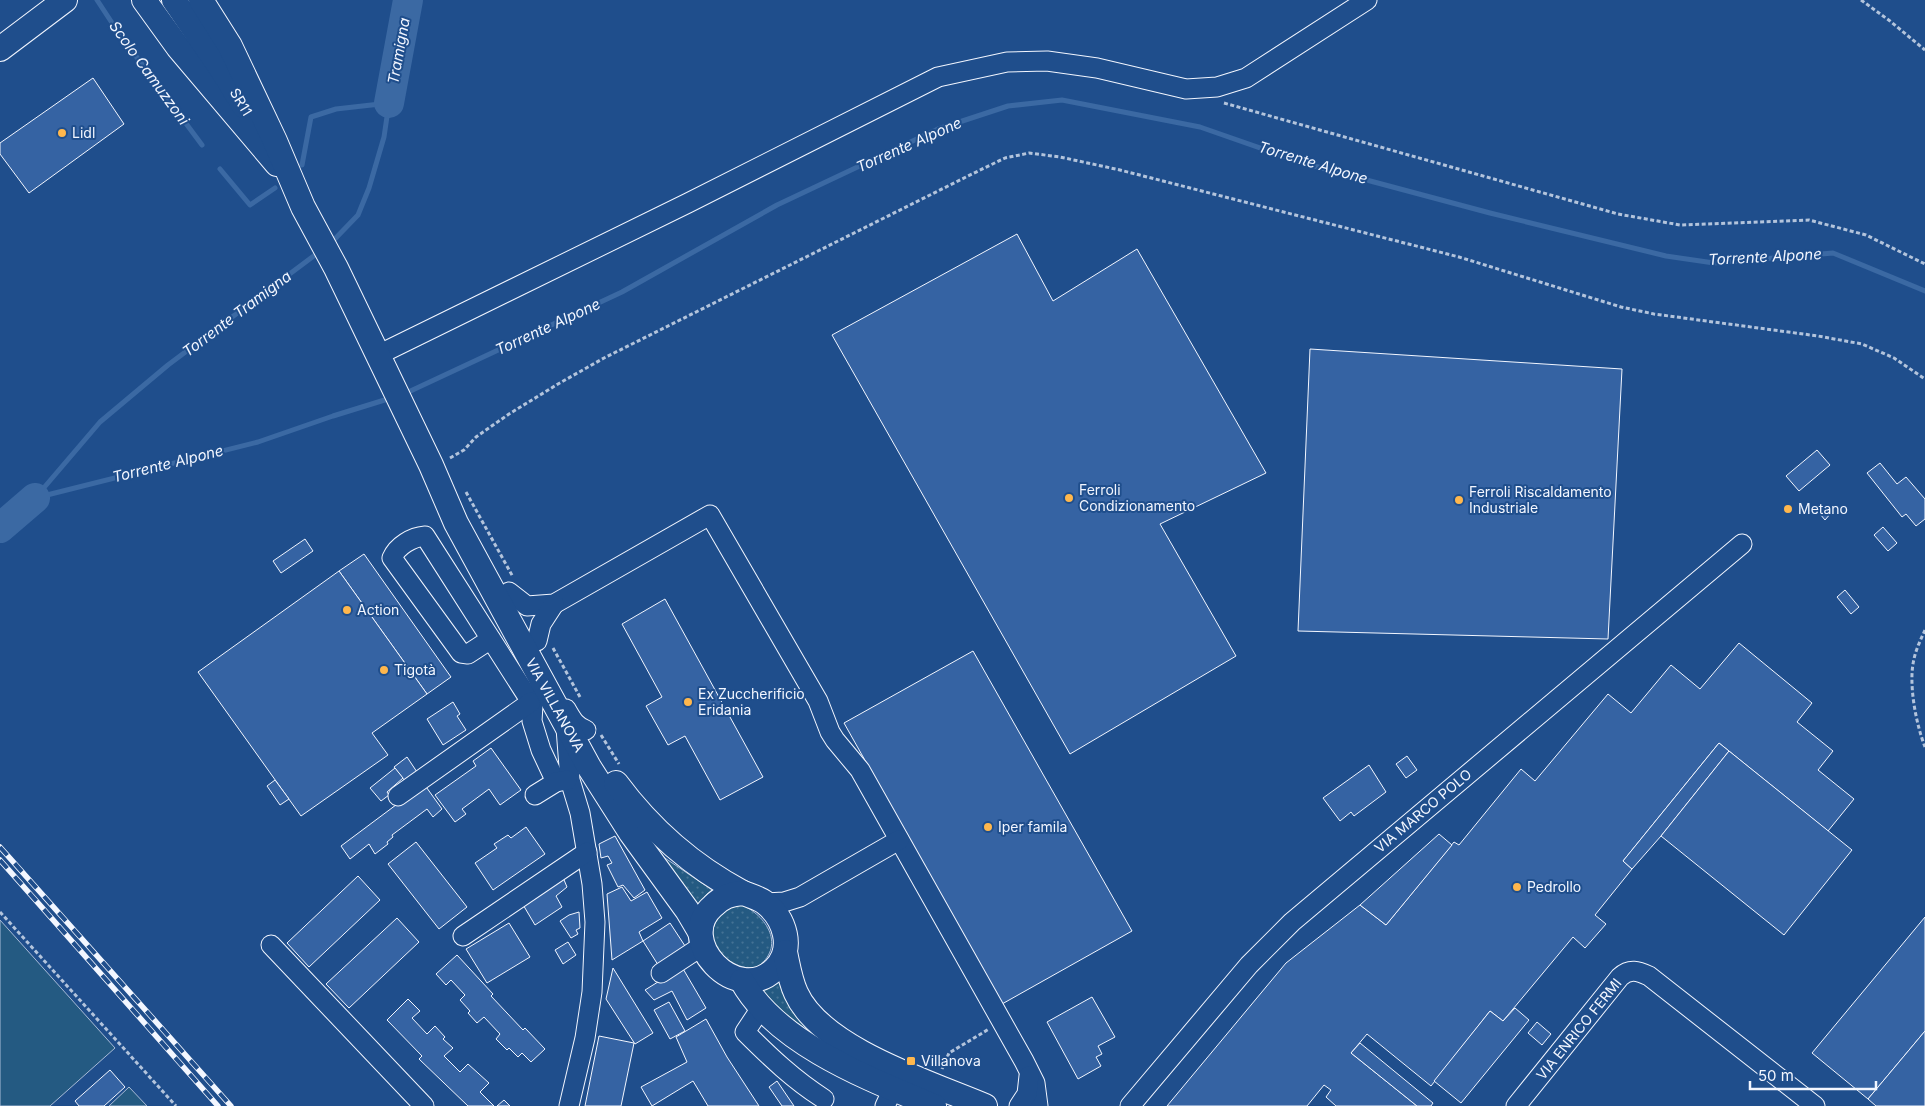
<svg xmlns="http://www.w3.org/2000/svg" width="1925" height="1106" viewBox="0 0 1925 1106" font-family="Inter,sans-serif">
  <defs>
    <pattern id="grass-dots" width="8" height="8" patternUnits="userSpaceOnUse" patternTransform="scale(1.25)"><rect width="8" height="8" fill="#245a82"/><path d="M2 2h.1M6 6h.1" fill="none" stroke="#447295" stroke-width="1.8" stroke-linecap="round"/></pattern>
  </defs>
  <rect width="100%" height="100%" fill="#1f4e8c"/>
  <g fill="url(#grass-dots)" stroke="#a8bbd7">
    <path d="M 662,856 L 712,890 L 707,894 L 698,906 Z"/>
    <path d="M 740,904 C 767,915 787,947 756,968 C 719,971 689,921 740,904 Z"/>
    <path d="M 780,979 L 829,1045 C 803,1029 780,1011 758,990 L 770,987 Z"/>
  </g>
  <g fill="#245a82" stroke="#a8bbd7">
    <path d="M 0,920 L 115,1048 L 50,1106 L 0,1106 Z"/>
    <path d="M 129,1087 L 147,1106 L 109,1106 Z"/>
  </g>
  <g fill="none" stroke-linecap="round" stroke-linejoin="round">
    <g stroke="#3b69a3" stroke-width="5">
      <path d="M 97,0 L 118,32 L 202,145"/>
      <path d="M 302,165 L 311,117 L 336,109 L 389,103 L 384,137 L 369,188 L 358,215 L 330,244"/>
      <path d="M 220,169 L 250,205 L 275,188"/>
      <path d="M 404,394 L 622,292 L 777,205 L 938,129 L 1008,106 L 1062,100 L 1200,127 L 1303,163 L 1490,213 L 1666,256 L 1714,263 L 1833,253 L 1925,291"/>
      <path d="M 36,497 L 100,422 L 168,365 L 319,252"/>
      <path d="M 35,498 L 258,442 L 333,416 L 391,398"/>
    </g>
    <g stroke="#3b69a3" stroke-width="30">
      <path d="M 389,103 L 408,0"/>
      <path d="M 0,528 L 35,498"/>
    </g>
  </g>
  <g fill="#3563a3" stroke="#f2f6ff">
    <path d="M 93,78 L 124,124 L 29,193 L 0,154 L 0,143 Z"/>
    <path d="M 1017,234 L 1053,301 L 1137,249 L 1266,473 L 1160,524 L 1236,656 L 1070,754 L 832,335 Z"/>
    <path d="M 1310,349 L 1622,369 L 1608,639 L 1298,631 Z"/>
    <path d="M 1817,450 L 1830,465 L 1799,491 L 1786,476 Z"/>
    <path d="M 1880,463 L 1897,484 L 1906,477 L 1925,499 L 1925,519 L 1916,526 L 1906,514 L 1902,517 L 1867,473 Z"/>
    <path d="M 1825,508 L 1831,513 L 1825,520 L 1820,514 Z"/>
    <path d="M 1883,527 L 1897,543 L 1888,551 L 1874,535 Z"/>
    <path d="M 305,539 L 313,551 L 281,573 L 273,561 Z"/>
    <path d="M 364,554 L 451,677 L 427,694 L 339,571 Z"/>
    <path d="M 339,571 L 427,694 L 372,733 L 388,755 L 301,816 L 198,672 Z"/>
    <path d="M 1845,590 L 1859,607 L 1851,614 L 1837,597 Z"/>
    <path d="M 665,599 L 763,777 L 720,800 L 685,736 L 668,745 L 646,706 L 662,697 L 622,624 Z"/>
    <path d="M 1739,643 L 1812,703 L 1797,722 L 1833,751 L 1818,770 L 1854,799 L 1828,831 L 1719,743 L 1623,861 L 1632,869 L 1595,915 L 1606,924 L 1585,948 L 1573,937 L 1503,1021 L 1490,1011 L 1431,1086 L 1367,1034 L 1351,1053 L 1417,1106 L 1336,1106 L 1326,1097 L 1331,1090 L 1324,1085 L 1307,1106 L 1167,1106 L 1286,963 L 1360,905 L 1386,925 L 1454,842 L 1459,845 L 1521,769 L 1535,781 L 1608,694 L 1631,713 L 1671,665 L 1700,689 Z"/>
    <path d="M 973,651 L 1132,931 L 1002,1004 L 844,723 Z"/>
    <path d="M 453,702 L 460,714 L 457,716 L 466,730 L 443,745 L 427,719 Z"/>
    <path d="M 1719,743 L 1729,751 L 1661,836 L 1632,869 L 1623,861 Z"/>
    <path d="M 491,748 L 521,790 L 500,805 L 489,789 L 462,809 L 466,814 L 455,822 L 435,795 L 476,766 L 473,761 Z"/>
    <path d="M 1729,751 L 1852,850 L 1784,935 L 1661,836 Z"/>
    <path d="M 1407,756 L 1417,770 L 1406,778 L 1396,764 Z"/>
    <path d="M 407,757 L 417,772 L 405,781 L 394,767 Z"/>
    <path d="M 1369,765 L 1386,792 L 1354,816 L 1351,812 L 1340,821 L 1323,798 Z"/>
    <path d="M 395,768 L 403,778 L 387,792 L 389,795 L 381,801 L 370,788 Z"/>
    <path d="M 275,780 L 289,799 L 280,805 L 267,786 Z"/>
    <path d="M 424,784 L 442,809 L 433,817 L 427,809 L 392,835 L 393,837 L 387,842 L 388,844 L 375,854 L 369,844 L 350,859 L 341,846 Z"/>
    <path d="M 526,827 L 545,854 L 493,890 L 475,863 L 497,848 L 494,844 L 508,835 L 511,838 Z"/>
    <path d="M 1439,834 L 1452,845 L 1386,925 L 1360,905 Z"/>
    <path d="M 615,836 L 645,890 L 634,898 L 623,885 L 618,887 L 607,865 L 612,863 L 608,856 L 601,858 L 599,844 Z"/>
    <path d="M 416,842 L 467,907 L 439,929 L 388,864 Z"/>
    <path d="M 562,875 L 567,887 L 556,896 L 562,907 L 535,925 L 522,903 Z"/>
    <path d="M 358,876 L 380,900 L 309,967 L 287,943 Z"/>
    <path d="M 622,887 L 631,901 L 647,892 L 662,918 L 639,932 L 643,941 L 612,960 L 607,894 Z"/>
    <path d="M 579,912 L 580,928 L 576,930 L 578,934 L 571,938 L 560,921 L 569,915 Z"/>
    <path d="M 1925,917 L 1925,1031 L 1868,1099 L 1812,1053 Z"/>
    <path d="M 397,918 L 419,942 L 349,1008 L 326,984 Z"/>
    <path d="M 509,923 L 530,957 L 487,983 L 466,949 Z"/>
    <path d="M 670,923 L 687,949 L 660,968 L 643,941 Z"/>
    <path d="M 568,942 L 576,955 L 563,964 L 555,950 Z"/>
    <path d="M 457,955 L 493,994 L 491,996 L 523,1030 L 525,1028 L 545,1049 L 531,1062 L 522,1053 L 518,1057 L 509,1048 L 507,1050 L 496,1039 L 500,1034 L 484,1017 L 477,1023 L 468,1013 L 470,1011 L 460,1000 L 465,995 L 451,980 L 446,985 L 436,974 Z"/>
    <path d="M 682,967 L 706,1008 L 687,1020 L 672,991 L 654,1000 L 645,990 Z"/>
    <path d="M 613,968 L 653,1033 L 635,1044 L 606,999 Z"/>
    <path d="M 1092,997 L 1115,1037 L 1098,1046 L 1102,1054 L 1096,1057 L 1101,1066 L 1078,1079 L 1047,1022 Z"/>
    <path d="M 408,999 L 420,1011 L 412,1018 L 427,1034 L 435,1026 L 445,1037 L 443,1039 L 453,1048 L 444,1056 L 460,1072 L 468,1064 L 489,1083 L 480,1092 L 494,1106 L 468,1106 L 419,1059 L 422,1056 L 387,1020 Z"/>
    <path d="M 669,1002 L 685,1031 L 670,1039 L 654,1010 Z"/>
    <path d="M 1515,1008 L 1529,1020 L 1461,1103 L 1434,1081 L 1490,1011 L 1503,1021 Z"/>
    <path d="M 706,1019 L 727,1057 L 759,1106 L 708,1106 L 693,1081 L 652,1106 L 641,1087 L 687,1062 L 676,1037 Z"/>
    <path d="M 1537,1022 L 1551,1034 L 1542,1045 L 1528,1033 Z"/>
    <path d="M 1925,1031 L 1925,1106 L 1876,1106 L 1868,1099 Z"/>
    <path d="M 599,1036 L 634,1043 L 621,1106 L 585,1106 Z"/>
    <path d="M 1360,1043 L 1433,1103 L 1431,1106 L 1417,1106 L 1351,1053 Z"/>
    <path d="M 110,1070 L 125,1087 L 104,1106 L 79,1106 L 75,1101 Z"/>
    <path d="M 777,1081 L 794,1106 L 782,1106 L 769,1087 Z"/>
    <path d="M 504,1100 L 510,1106 L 497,1106 Z"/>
  </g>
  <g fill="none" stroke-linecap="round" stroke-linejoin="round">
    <g stroke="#f2f6ff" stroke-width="21">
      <g id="minor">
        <path d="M 378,355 L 688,203 L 938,77 L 1007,62 L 1047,61 L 1097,68 L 1186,89 L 1217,87 L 1246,78 L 1367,0"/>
        <path d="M 509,592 L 527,606 L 554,604 L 710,515 L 818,701 L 830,732 L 835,740 L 860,770 L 1024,1061 L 1035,1083 L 1038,1106"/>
        <path d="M 491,639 L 468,654 L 461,653 L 392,558 C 397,546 412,537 425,536 L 533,705 L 532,721 L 541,750 L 556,782"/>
        <path d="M 537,641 L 541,624 L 554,604"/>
        <path d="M 566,709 C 572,719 575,726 586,730"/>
        <path d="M 566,728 L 570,780 L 580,813 L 592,884 L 595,922 L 592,992 L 585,1038 L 569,1106"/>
        <path d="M 535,795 L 556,782 L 567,780"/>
        <path d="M 398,796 L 531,702"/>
        <path d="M 766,903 L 784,902 L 800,897 L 899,840"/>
        <path d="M 463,936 L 587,852"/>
        <path d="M 271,945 L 424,1106"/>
        <path d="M 661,973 L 702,946"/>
        <path d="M 761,1008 L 745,1032 C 770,1057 794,1080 824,1099"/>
        <path d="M 885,1106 L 893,1089"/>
        <path d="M 1019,1106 L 1027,1094 L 1029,1076"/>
        <path d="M 1130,1106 L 1249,965 L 1292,922 L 1742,544"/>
        <path d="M 1516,1106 L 1620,977 C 1630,968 1638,971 1649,976 L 1815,1106"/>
      </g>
    </g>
    <g stroke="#f2f6ff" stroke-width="26">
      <g id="major">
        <path d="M 144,0 L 178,47 L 277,164"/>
        <path d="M 174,0 L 222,70 L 244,106"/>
        <path d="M 201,0 L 230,46 L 275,141 L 303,207 L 336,268 L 431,465 L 456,523 L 589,767 L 631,833 L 687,910 L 700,932"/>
        <path d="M 0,49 L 65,0"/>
        <path d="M 616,783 C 650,829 692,866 743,893"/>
        <path d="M 743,893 C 751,896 758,898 764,902 C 785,918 795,949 775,969 C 736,1007 674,940 713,906 C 722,897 730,894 743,893 Z"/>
        <path d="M 785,952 C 788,966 790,980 796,993 C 821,1049 931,1083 985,1106"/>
        <path d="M 742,981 C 777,1044 870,1079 934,1106"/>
      </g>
    </g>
    <g stroke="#b3c4dc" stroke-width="3" stroke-dasharray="4 2.5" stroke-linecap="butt">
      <path d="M 1861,0 L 1890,21 L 1925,50"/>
      <path d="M 1224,103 L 1618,214 L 1680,225 L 1809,220 L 1866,235 L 1925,264"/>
      <path d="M 450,458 L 464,450 L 476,437 L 509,414 L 558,384 L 604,358 L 972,174 L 1005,158 L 1029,153 L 1060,157 L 1120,170 L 1459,257 L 1621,307 L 1654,314 L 1818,336 L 1862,344 L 1894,358 L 1925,379"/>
      <path d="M 466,492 L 513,577"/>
      <path d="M 1925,630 C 1921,639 1916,649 1914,659 C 1908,683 1916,724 1925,747"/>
      <path d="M 553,648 L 580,697"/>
      <path d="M 601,735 L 619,764"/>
      <path d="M 0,912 L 176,1106"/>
      <path d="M 942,1069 L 949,1053 L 989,1029"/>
    </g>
    <use href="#minor" stroke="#1f4e8c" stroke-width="19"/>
    <use href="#major" stroke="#1f4e8c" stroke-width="24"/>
    <g stroke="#f2f6ff" stroke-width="5.5">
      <g id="rail">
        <path d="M 0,847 L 231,1106"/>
        <path d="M 0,860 L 218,1106"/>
      </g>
    </g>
    <use href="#rail" stroke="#1f4e8c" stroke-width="4" stroke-dasharray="11" stroke-linecap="butt"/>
  </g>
  <g fill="#ffb74d" stroke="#1f4e8c" stroke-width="2">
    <circle cx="62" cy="133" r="5"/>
    <circle cx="1069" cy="498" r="5"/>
    <circle cx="1459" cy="500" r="5"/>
    <circle cx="1788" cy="509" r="5"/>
    <circle cx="347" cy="610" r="5"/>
    <circle cx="384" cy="670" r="5"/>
    <circle cx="688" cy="702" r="5"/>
    <circle cx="988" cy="827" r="5"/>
    <circle cx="1517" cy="887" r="5"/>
    <rect x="906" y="1056" width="10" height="10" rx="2.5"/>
  </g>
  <g text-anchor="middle" stroke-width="4" stroke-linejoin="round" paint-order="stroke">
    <g font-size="14" fill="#f2f6ff" stroke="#1f4e8c">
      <text transform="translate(241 102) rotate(59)" y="5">SR11</text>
      <text transform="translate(555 705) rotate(61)" y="5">VIA VILLANOVA</text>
      <text transform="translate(1423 811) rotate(-40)" y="5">VIA MARCO POLO</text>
      <text transform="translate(1579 1029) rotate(-51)" y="5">VIA ENRICO FERMI</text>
    </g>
    <g font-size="14" fill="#f2f6ff" stroke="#1f4e8c" text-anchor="start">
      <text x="72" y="138">Lidl</text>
      <text x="1079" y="495">Ferroli<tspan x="1079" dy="16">Condizionamento</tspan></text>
      <text x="1469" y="497">Ferroli Riscaldamento<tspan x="1469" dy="16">Industriale</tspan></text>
      <text x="1798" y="514">Metano</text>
      <text x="357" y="615">Action</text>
      <text x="394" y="675">Tigotà</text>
      <text x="698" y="699">Ex Zuccherificio<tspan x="698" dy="16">Eridania</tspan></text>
      <text x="998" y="832">Iper famila</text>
      <text x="1527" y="892">Pedrollo</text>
      <text x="921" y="1066">Villanova</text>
    </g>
    <g font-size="15" font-style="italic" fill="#f2f6ff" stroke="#1f4e8c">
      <text transform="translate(399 51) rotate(-80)" y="5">Tramigna</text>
      <text transform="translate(149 73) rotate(54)" y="5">Scolo Camuzzoni</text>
      <text transform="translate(909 145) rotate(-24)" y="5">Torrente Alpone</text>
      <text transform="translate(1313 163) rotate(17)" y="5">Torrente Alpone</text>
      <text transform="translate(1765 257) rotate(-3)" y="5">Torrente Alpone</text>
      <text transform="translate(237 314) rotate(-37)" y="5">Torrente Tramigna</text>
      <text transform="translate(548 327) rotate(-25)" y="5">Torrente Alpone</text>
      <text transform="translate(168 464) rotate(-14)" y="5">Torrente Alpone</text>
    </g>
  </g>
  <path d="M1750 1081v8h126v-8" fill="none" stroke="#f2f6ff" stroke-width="2.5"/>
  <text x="1758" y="1081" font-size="15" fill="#f2f6ff" stroke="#1f4e8c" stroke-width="4" paint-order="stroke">50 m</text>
</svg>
